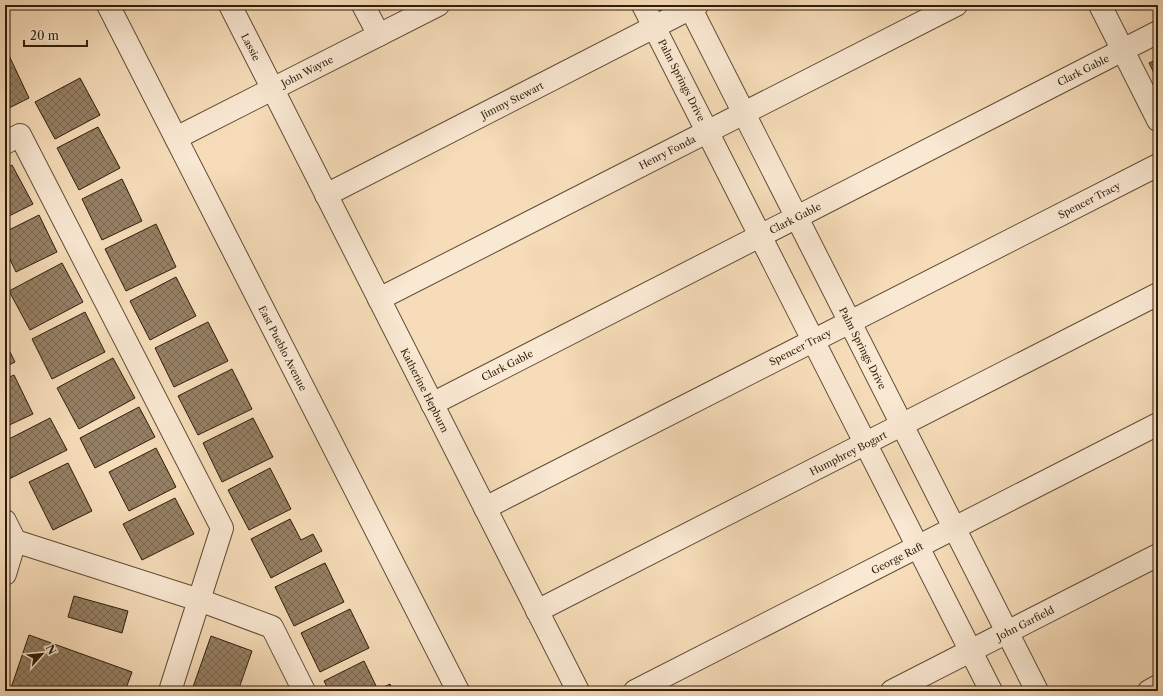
<svg xmlns="http://www.w3.org/2000/svg" width="1163" height="696" viewBox="0 0 1163 696" font-family="'Libre Caslon Text',serif">
  <defs>
    <pattern id="building-cross-hatch" width="8" height="8" patternUnits="userSpaceOnUse"><rect width="8" height="8" fill="#968065"/><path d="M0 0l8 8M0 8l8-8" fill="none" stroke="#7b6851"/></pattern>
  </defs>
  <rect width="100%" height="100%" fill="#f6dcb9"/>
  <filter id="stains"><feTurbulence type="fractalNoise" baseFrequency=".005" numOctaves="4"/><feColorMatrix values="0 0 0 0 .2 0 0 0 0 .09 0 0 0 0 .02 0 0 0 .5 -.17"/></filter>
  <radialGradient id="worn" r=".72"><stop offset=".6" stop-color="#630" stop-opacity="0"/><stop offset="1" stop-color="#630" stop-opacity=".3"/></radialGradient>
  <g fill="url(#building-cross-hatch)" stroke="#2f1d0a">
    <path d="M 5,47 L 29,98 L 5,110 Z"/>
    <path d="M 1158,59 L 1158,81 L 1149,63 Z"/>
    <path d="M 80,78 L 100,115 L 55,139 L 35,102 Z"/>
    <path d="M 98,127 L 120,168 L 79,190 L 57,148 Z"/>
    <path d="M 12,165 L 33,204 L 5,218 L 5,169 Z"/>
    <path d="M 122,179 L 142,221 L 102,240 L 82,199 Z"/>
    <path d="M 39,215 L 57,252 L 16,272 L 5,249 L 5,232 Z"/>
    <path d="M 156,224 L 176,267 L 126,291 L 105,249 Z"/>
    <path d="M 62,263 L 83,302 L 30,330 L 9,291 Z"/>
    <path d="M 176,277 L 196,316 L 150,340 L 130,301 Z"/>
    <path d="M 85,312 L 105,352 L 52,379 L 32,339 Z"/>
    <path d="M 208,322 L 228,361 L 174,387 L 155,348 Z"/>
    <path d="M 5,342 L 15,362 L 5,367 Z"/>
    <path d="M 113,358 L 135,398 L 79,429 L 57,388 Z"/>
    <path d="M 232,369 L 252,409 L 198,435 L 178,396 Z"/>
    <path d="M 14,375 L 33,414 L 5,427 L 5,379 Z"/>
    <path d="M 139,407 L 155,437 L 95,468 L 80,438 Z"/>
    <path d="M 50,418 L 67,450 L 9,479 L 5,471 L 5,441 Z"/>
    <path d="M 253,418 L 273,457 L 222,482 L 203,443 Z"/>
    <path d="M 156,448 L 176,487 L 129,511 L 109,472 Z"/>
    <path d="M 68,463 L 92,511 L 53,530 L 29,482 Z"/>
    <path d="M 270,468 L 291,509 L 249,530 L 228,490 Z"/>
    <path d="M 175,498 L 194,534 L 142,560 L 123,524 Z"/>
    <path d="M 290,519 L 301,540 L 313,534 L 322,551 L 271,578 L 251,539 Z"/>
    <path d="M 325,563 L 344,602 L 294,626 L 275,587 Z"/>
    <path d="M 74,596 L 128,611 L 122,633 L 68,617 Z"/>
    <path d="M 350,609 L 369,648 L 320,672 L 301,633 Z"/>
    <path d="M 29,635 L 132,672 L 125,691 L 10,691 Z"/>
    <path d="M 211,636 L 252,651 L 238,691 L 206,691 L 193,687 Z"/>
    <path d="M 364,661 L 378,690 L 390,684 L 393,691 L 329,691 L 324,681 Z"/>
  </g>
  <g fill="none" stroke-linecap="round" stroke-linejoin="round">
    <g stroke="#614d36" stroke-width="24">
      <g id="minor">
        <path d="M 108,5 L 458,691"/>
        <path d="M 230,5 L 578,691"/>
        <path d="M 363,5 L 379,35"/>
        <path d="M 643,5 L 991,691"/>
        <path d="M 689,5 L 1037,691"/>
        <path d="M 1100,5 L 1158,120"/>
        <path d="M 176,138 L 438,5"/>
        <path d="M 5,143 L 20,135 L 222,528 L 170,691"/>
        <path d="M 326,195 L 697,5"/>
        <path d="M 379,299 L 956,5"/>
        <path d="M 432,404 L 1158,32"/>
        <path d="M 485,508 L 1158,165"/>
        <path d="M 5,521 L 15,541 L 5,574"/>
        <path d="M 15,541 L 199,600 L 272,627 L 304,691"/>
        <path d="M 537,611 L 1158,294"/>
        <path d="M 635,691 L 1158,424"/>
        <path d="M 892,691 L 1158,555"/>
        <path d="M 1149,691 L 1158,686"/>
      </g>
    </g>
    <use href="#minor" stroke="#f9e8d2" stroke-width="22"/>
  </g>
  <g text-anchor="middle" stroke-width="3" stroke-linejoin="round" paint-order="stroke">
    <g font-size="10" fill="#2f1d0a" stroke="#f9e8d2">
      <text transform="translate(251 47) rotate(63)" y="4">Lassie</text>
      <text transform="translate(1083 70) rotate(-27)" y="4">Clark Gable</text>
      <text transform="translate(307 71) rotate(-27)" y="4">John Wayne</text>
      <text transform="translate(682 80) rotate(63)" y="4">Palm Springs Drive</text>
      <text transform="translate(512 100) rotate(-27)" y="4">Jimmy Stewart</text>
      <text transform="translate(667 152) rotate(-27)" y="4">Henry Fonda</text>
      <text transform="translate(1089 200) rotate(-27)" y="4">Spencer Tracy</text>
      <text transform="translate(795 218) rotate(-27)" y="4">Clark Gable</text>
      <text transform="translate(800 347) rotate(-27)" y="4">Spencer Tracy</text>
      <text transform="translate(283 348) rotate(63)" y="4">East Pueblo Avenue</text>
      <text transform="translate(863 348) rotate(63)" y="4">Palm Springs Drive</text>
      <text transform="translate(507 365) rotate(-27)" y="4">Clark Gable</text>
      <text transform="translate(425 390) rotate(63)" y="4">Katherine Hepburn</text>
      <text transform="translate(848 453) rotate(-27)" y="4">Humphrey Bogart</text>
      <text transform="translate(897 558) rotate(-27)" y="4">George Raft</text>
      <text transform="translate(1025 623) rotate(-27)" y="4">John Garfield</text>
    </g>
  </g>
  <rect width="1163" height="696" fill="none" stroke="#f6dcb9" stroke-width="20"/>
  <rect x="6" y="6" width="1151" height="684" fill="none" stroke="#2f1d0a" stroke-width="2"/>
  <rect x="10" y="10" width="1143" height="676" fill="none" stroke="#2f1d0a"/>
  <g transform="translate(42 654) rotate(63)" stroke="#f9e8d2" stroke-width="3" paint-order="stroke">
  <path d="M0-3L7 15L0 10L-7 15Z" fill="#2f1d0a"/>
  <text y="-6" font-size="11" font-weight="bold" text-anchor="middle" fill="#2f1d0a">N</text>
  </g>
  <path d="M24 40v6h63v-6" fill="none" stroke="#2f1d0a" stroke-width="2"/>
  <text x="30" y="40" font-size="12" fill="#2f1d0a" stroke="#f9e8d2" stroke-width="3" paint-order="stroke">20 m</text>
  <rect width="100%" height="100%" filter="url(#stains)"/>
  <rect width="100%" height="100%" fill="url(#worn)"/>
</svg>
